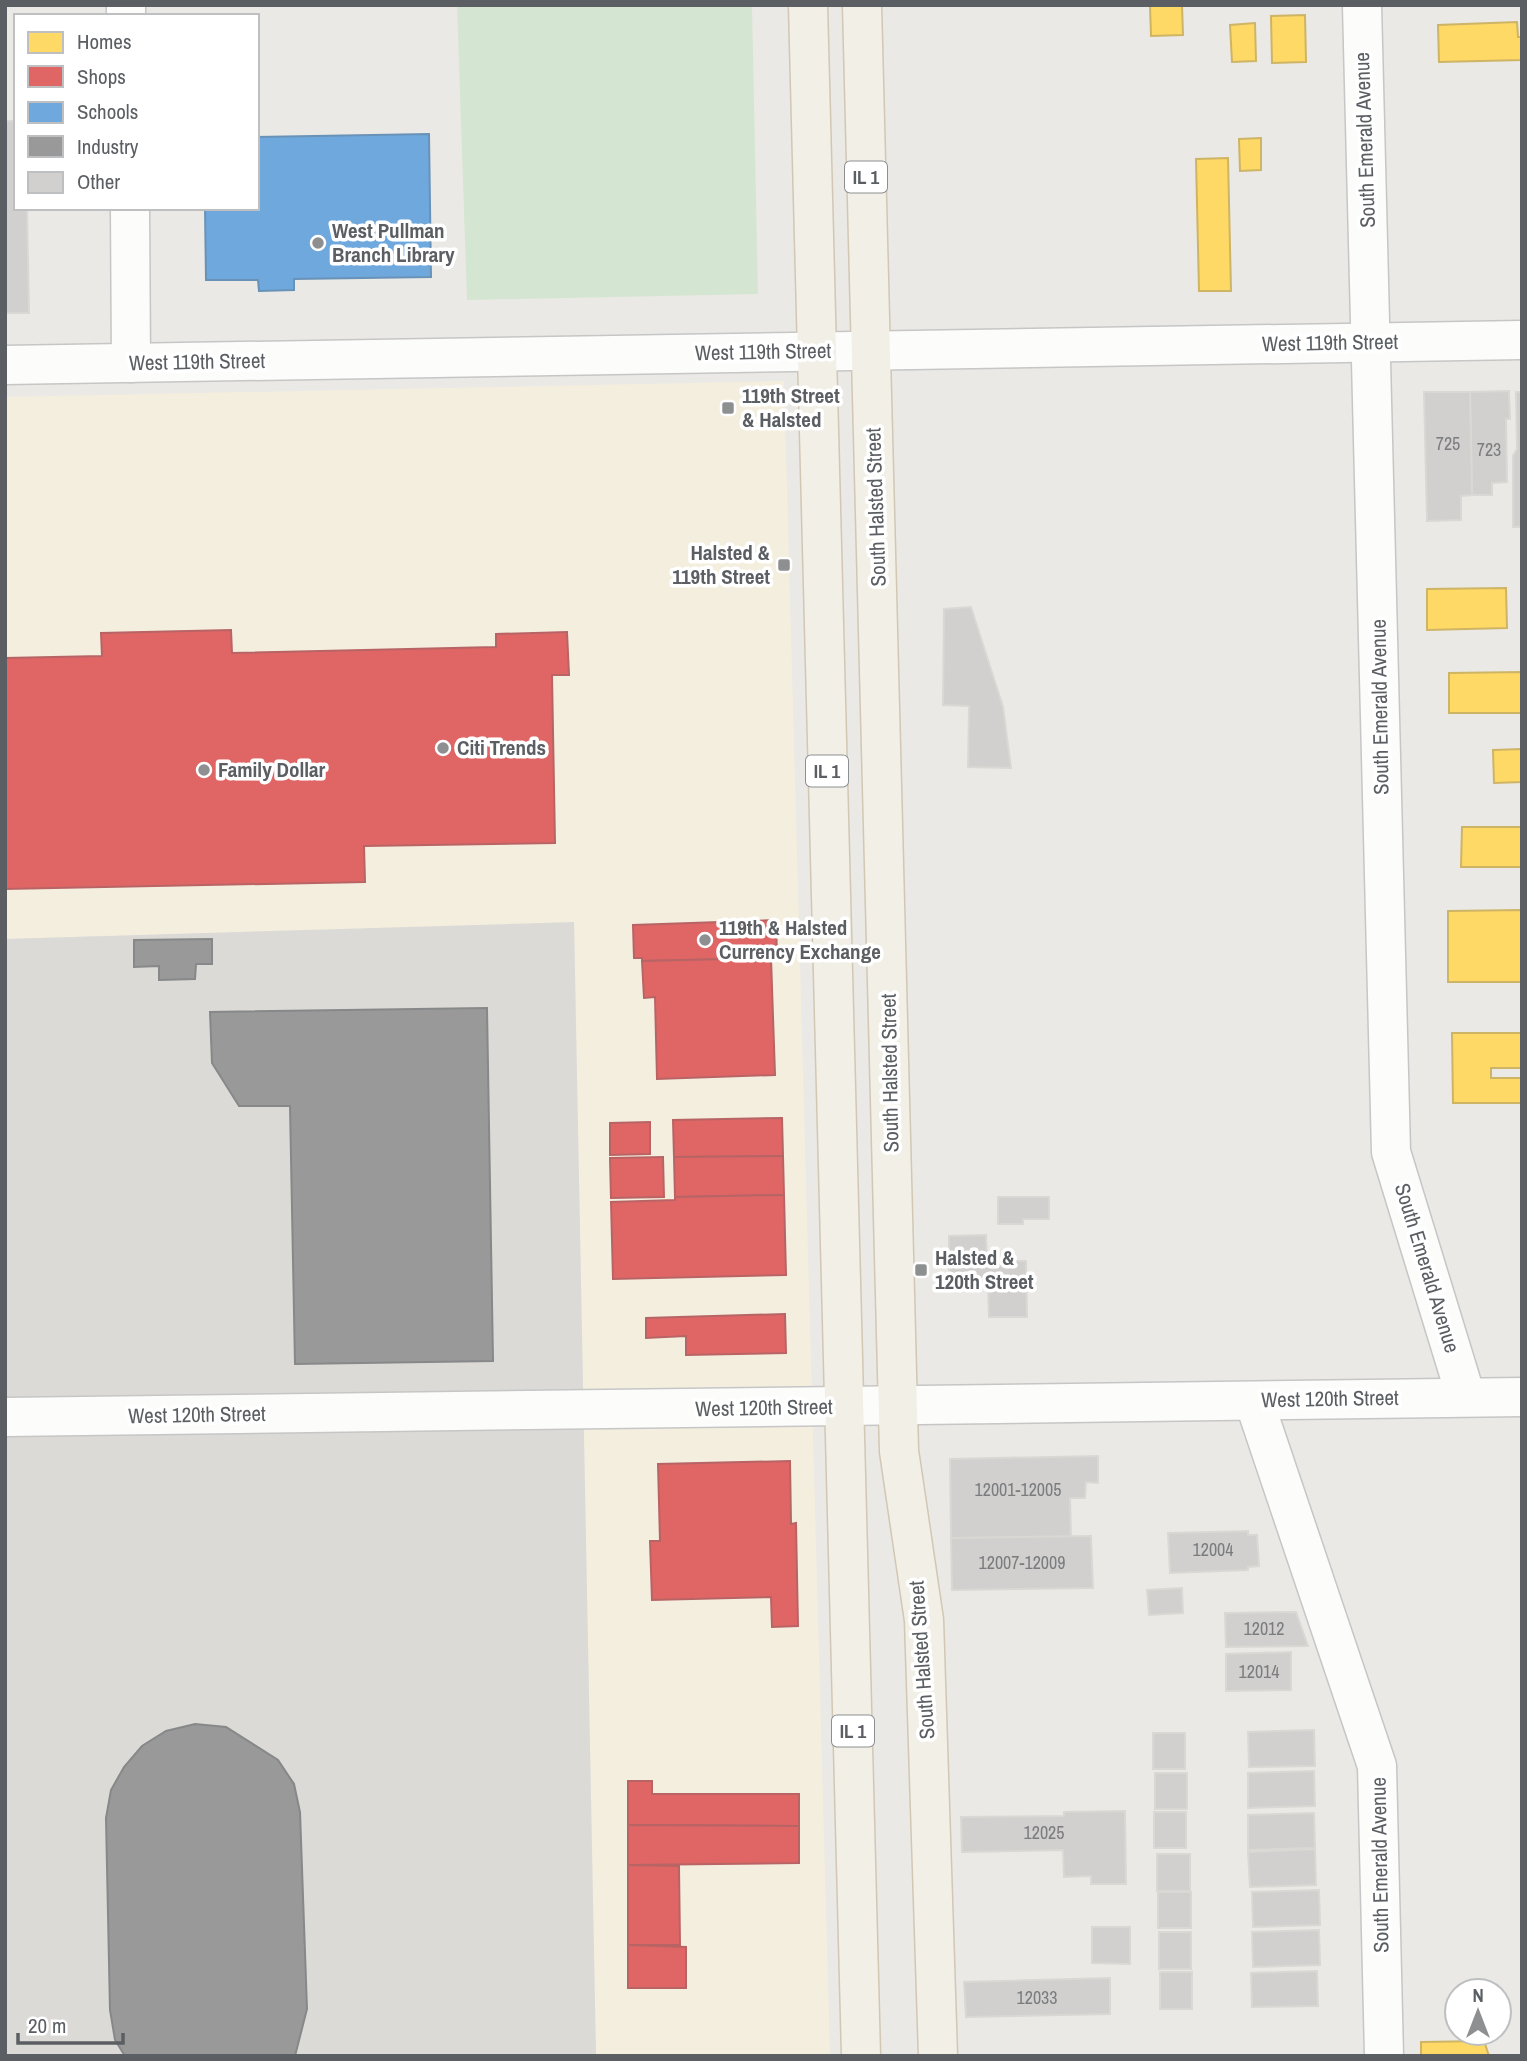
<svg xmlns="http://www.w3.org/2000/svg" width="1527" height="2061" viewBox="0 0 1527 2061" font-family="'Archivo Narrow',sans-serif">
  <rect width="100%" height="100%" fill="#ebe9e5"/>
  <path fill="#f4eede" d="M 784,381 L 830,2056 L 596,2056 L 574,923 L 5,939 L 5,397 Z"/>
  <path fill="#dcdad6" d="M 574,922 L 596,2056 L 5,2056 L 5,939 Z"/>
  <path fill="#d4e6d1" d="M 457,5 L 752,5 L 758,294 L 467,300 Z"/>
  <g fill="#ffd966" stroke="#ceb465" stroke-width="2">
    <path d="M 1150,5 L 1182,5 L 1183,35 L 1151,36 Z"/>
    <path d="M 1305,15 L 1306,62 L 1272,63 L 1271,16 Z"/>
    <path d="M 1517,22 L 1518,37 L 1522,37 L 1522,60 L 1439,62 L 1438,25 Z"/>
    <path d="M 1255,23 L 1256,61 L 1232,62 L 1230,25 Z"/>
    <path d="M 1261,138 L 1261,170 L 1240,171 L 1239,139 Z"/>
    <path d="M 1228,158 L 1231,291 L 1199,291 L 1196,159 Z"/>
    <path d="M 1506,588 L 1507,628 L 1427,630 L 1427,589 Z"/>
    <path d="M 1522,672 L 1522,713 L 1449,713 L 1449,673 Z"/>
    <path d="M 1522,749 L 1522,782 L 1494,783 L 1493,750 Z"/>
    <path d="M 1462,827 L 1521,827 L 1522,867 L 1461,867 Z"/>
    <path d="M 1522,910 L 1522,982 L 1448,982 L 1448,911 Z"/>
    <path d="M 1452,1033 L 1522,1033 L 1522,1068 L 1491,1068 L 1491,1078 L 1522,1078 L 1522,1103 L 1453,1103 Z"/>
    <path d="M 1484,2041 L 1489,2056 L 1421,2056 L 1421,2042 Z"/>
  </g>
  <g fill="#e06666" stroke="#b86465" stroke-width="2">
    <path d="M 231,630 L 232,653 L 496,647 L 496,634 L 567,632 L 569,675 L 552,675 L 555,843 L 364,846 L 365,882 L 5,889 L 5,658 L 102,656 L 101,633 Z"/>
    <path d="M 776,920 L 777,956 L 771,958 L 642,961 L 642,958 L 634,958 L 633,925 Z"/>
    <path d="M 771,958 L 775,1075 L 657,1079 L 655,997 L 644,998 L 642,961 Z"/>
    <path d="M 782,1118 L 783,1156 L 674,1157 L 673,1120 Z"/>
    <path d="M 650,1122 L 650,1154 L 610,1155 L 610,1123 Z"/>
    <path d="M 783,1156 L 784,1195 L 675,1197 L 674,1157 Z"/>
    <path d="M 663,1157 L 664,1197 L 611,1198 L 610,1158 Z"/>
    <path d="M 784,1195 L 786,1275 L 613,1279 L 611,1202 L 675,1200 L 675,1197 Z"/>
    <path d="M 785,1314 L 786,1353 L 686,1355 L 686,1336 L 646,1338 L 646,1318 Z"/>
    <path d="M 790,1461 L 791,1524 L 796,1523 L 798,1626 L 772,1627 L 771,1597 L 652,1600 L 650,1541 L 660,1541 L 658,1464 Z"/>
    <path d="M 628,1781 L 652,1781 L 652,1794 L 799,1794 L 799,1826 L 628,1825 Z"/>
    <path d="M 628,1825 L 799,1826 L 799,1863 L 628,1865 Z"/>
    <path d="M 628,1865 L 679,1866 L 680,1945 L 628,1945 Z"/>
    <path d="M 628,1945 L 686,1947 L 686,1988 L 628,1988 Z"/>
  </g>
  <path fill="#6fa8dc" stroke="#6992b8" stroke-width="2" d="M 429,134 L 431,277 L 294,279 L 294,290 L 259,291 L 258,280 L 206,280 L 205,208 L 257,208 L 257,137 Z"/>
  <g fill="#999" stroke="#868889" stroke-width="2">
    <path d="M 212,939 L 212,964 L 196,964 L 195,979 L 159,980 L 159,966 L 134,967 L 134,940 Z"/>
    <path d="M 487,1008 L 493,1361 L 295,1364 L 290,1106 L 239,1106 L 212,1063 L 210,1012 Z"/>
    <path d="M 195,1724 L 226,1727 L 278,1760 L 294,1784 L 300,1812 L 307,2009 L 295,2056 L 125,2056 L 115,2040 L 110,2010 L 106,1818 L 111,1790 L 124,1767 L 142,1746 L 166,1731 Z"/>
  </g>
  <g fill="#d1d0ce" stroke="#dad8d4" stroke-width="2">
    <path d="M 5,121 L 16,121 L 16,208 L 27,208 L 29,313 L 5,313 Z"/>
    <path d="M 1509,391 L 1510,419 L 1506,419 L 1507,482 L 1492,483 L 1492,495 L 1472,495 L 1470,392 Z"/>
    <path d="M 1424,392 L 1470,392 L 1472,495 L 1461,496 L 1461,520 L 1427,521 Z"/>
    <path d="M 1516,392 L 1522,392 L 1522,527 L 1513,527 L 1513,456 L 1517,449 Z"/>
    <path d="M 971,607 L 1003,707 L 1011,768 L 968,767 L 969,706 L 943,705 L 944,609 Z"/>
    <path d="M 998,1197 L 1049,1197 L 1049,1219 L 1023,1219 L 1023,1224 L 998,1224 Z"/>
    <path d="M 986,1235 L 987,1261 L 1026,1261 L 1027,1317 L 989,1317 L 988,1286 L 949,1287 L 949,1236 Z"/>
    <path d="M 1098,1456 L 1098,1483 L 1086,1482 L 1085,1498 L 1070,1498 L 1071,1537 L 951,1538 L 950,1459 Z"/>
    <path d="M 1248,1531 L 1248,1535 L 1257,1535 L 1259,1566 L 1248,1567 L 1248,1570 L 1170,1573 L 1168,1533 Z"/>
    <path d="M 1091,1536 L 1093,1588 L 952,1590 L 951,1538 Z"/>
    <path d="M 1182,1588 L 1183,1613 L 1149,1615 L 1147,1590 Z"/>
    <path d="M 1296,1612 L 1308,1646 L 1226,1647 L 1225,1613 Z"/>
    <path d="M 1291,1652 L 1291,1690 L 1226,1691 L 1226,1654 Z"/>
    <path d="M 1314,1730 L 1315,1766 L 1249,1767 L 1248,1732 Z"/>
    <rect x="1153" y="1733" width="32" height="36"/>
    <path d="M 1314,1771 L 1315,1806 L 1248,1808 L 1248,1773 Z"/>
    <rect x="1155" y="1773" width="32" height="36"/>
    <path d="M 1125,1811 L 1126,1884 L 1091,1884 L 1091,1876 L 1064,1877 L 1063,1850 L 962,1852 L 961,1817 L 1064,1816 L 1064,1812 Z"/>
    <rect x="1154" y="1812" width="32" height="36"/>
    <path d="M 1314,1813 L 1315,1848 L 1248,1850 L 1248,1815 Z"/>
    <path d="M 1315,1849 L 1316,1885 L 1250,1887 L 1248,1852 Z"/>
    <rect x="1157" y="1854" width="33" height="37"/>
    <path d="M 1319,1890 L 1320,1925 L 1253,1927 L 1252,1892 Z"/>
    <rect x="1158" y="1892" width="33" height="36"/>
    <path d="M 1092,1927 L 1130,1927 L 1130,1964 L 1092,1963 Z"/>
    <path d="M 1319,1930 L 1320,1965 L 1253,1967 L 1252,1932 Z"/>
    <rect x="1159" y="1932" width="32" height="37"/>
    <path d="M 1317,1971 L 1318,2006 L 1252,2007 L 1251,1973 Z"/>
    <rect x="1160" y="1972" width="32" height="37"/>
    <path d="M 1110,1978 L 1110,2014 L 966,2017 L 964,1982 Z"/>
  </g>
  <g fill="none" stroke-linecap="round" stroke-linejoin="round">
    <g stroke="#c6c6c6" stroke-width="41">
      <g id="minor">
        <path d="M 1362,5 L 1391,1152 L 1466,1397"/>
        <path d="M 126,6 L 126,16"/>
        <path d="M 130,208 L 131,363"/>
        <path d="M 1254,1401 L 1377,1766 L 1384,2056"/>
        <path d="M 5,1417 L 1522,1397"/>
      </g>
    </g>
    <g stroke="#c6c6c6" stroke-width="41">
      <path id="tertiary" d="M 5,365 L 1522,340"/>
    </g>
    <g stroke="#d1c7b4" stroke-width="41">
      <g id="primary">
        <path d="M 808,5 L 861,2056"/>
        <path d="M 862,5 L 899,1451 L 924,1620 L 938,2056"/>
      </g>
    </g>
    <use href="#minor" stroke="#fcfcfb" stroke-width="38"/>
    <use href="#tertiary" stroke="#fcfcfb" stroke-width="38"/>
    <use href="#primary" stroke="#f2efe7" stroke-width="38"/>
  </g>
  <g fill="#8d8f90" stroke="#fff" stroke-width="2.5">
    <circle cx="318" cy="243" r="7"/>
    <rect x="721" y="401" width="14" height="14" rx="3.5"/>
    <rect x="777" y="558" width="14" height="14" rx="3.5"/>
    <circle cx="443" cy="748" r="7"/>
    <circle cx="204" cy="770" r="7"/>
    <circle cx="705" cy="940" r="7"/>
    <rect x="914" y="1263" width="14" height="14" rx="3.5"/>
  </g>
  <g text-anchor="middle" stroke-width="7" stroke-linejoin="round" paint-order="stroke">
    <g font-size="18" fill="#7a7c7f">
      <text x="1448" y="450">725</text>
      <text x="1489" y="456">723</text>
      <text x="1018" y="1496">12001-12005</text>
      <text x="1213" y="1556">12004</text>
      <text x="1022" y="1569">12007-12009</text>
      <text x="1264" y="1635">12012</text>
      <text x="1259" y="1678">12014</text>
      <text x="1044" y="1839">12025</text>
      <text x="1037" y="2004">12033</text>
    </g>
    <g fill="#fff" stroke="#8c8f92" stroke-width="2">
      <rect x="845" y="161.5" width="42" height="31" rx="5"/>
      <rect x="806" y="755.5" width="42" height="31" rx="5"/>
      <rect x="832" y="1715.5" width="42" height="31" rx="5"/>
    </g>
    <g font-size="19" font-weight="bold" fill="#5b5f63">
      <text x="866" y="184">IL 1</text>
      <text x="827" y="778">IL 1</text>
      <text x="853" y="1738">IL 1</text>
    </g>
    <g font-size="21" fill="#5b5f63" stroke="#fff">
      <text transform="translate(1365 140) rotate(-92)" y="7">South Emerald Avenue</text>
      <text transform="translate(1330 343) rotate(-1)" y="7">West 119th Street</text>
      <text transform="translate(763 352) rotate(-1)" y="7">West 119th Street</text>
      <text transform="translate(197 362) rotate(-1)" y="7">West 119th Street</text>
      <text transform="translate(876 507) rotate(-92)" y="7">South Halsted Street</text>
      <text transform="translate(1380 707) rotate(-91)" y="7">South Emerald Avenue</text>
      <text transform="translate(890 1073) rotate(-91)" y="7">South Halsted Street</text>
      <text transform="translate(1427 1268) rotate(73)" y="7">South Emerald Avenue</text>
      <text transform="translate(1330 1399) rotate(-1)" y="7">West 120th Street</text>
      <text transform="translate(764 1408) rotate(-1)" y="7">West 120th Street</text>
      <text transform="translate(197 1415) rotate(-1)" y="7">West 120th Street</text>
      <text transform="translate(922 1660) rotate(-94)" y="7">South Halsted Street</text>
      <text transform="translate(1380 1865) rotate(-91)" y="7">South Emerald Avenue</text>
    </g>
    <g font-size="21" font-weight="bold" fill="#5b5f63" stroke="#fff" text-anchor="start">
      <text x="332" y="238">West Pullman<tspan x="332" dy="24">Branch Library</tspan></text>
      <text x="742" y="403">119th Street<tspan x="742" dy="24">&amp; Halsted</tspan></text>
      <text x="770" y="560" text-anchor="end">Halsted &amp;<tspan x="770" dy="24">119th Street</tspan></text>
      <text x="457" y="755">Citi Trends</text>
      <text x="218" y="777">Family Dollar</text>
      <text x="719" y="935">119th &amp; Halsted<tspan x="719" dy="24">Currency Exchange</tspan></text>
      <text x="935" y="1265">Halsted &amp;<tspan x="935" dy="24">120th Street</tspan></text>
    </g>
  </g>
  <rect width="1527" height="2061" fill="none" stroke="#5b5f63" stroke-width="14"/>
  <rect x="14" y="14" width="245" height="196" fill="#ffffff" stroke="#bdbfc1" stroke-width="2"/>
  <rect x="28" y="32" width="35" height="21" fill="#ffd966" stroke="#bdbfc1" stroke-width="2"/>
  <text x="77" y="49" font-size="21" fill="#5b5f63">Homes</text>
  <rect x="28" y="66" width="35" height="21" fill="#e06666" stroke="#bdbfc1" stroke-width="2"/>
  <text x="77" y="84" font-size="21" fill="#5b5f63">Shops</text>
  <rect x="28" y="102" width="35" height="21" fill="#6fa8dc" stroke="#bdbfc1" stroke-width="2"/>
  <text x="77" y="119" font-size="21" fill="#5b5f63">Schools</text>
  <rect x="28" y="136" width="35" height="21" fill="#999999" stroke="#bdbfc1" stroke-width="2"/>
  <text x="77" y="154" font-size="21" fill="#5b5f63">Industry</text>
  <rect x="28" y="172" width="35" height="21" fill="#d1d0ce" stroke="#bdbfc1" stroke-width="2"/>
  <text x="77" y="189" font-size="21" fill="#5b5f63">Other</text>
  <g transform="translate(1478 2012)"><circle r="33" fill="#ffffff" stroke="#bdbfc1" stroke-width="2"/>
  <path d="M0-5L12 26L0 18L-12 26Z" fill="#8d8f90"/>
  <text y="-10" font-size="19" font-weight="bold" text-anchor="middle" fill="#5b5f63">N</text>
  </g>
  <path d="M18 2033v10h105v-10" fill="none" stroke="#5b5f63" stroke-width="3.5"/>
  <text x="28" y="2033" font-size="21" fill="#5b5f63" stroke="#ffffff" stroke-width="5" paint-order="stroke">20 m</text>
</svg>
